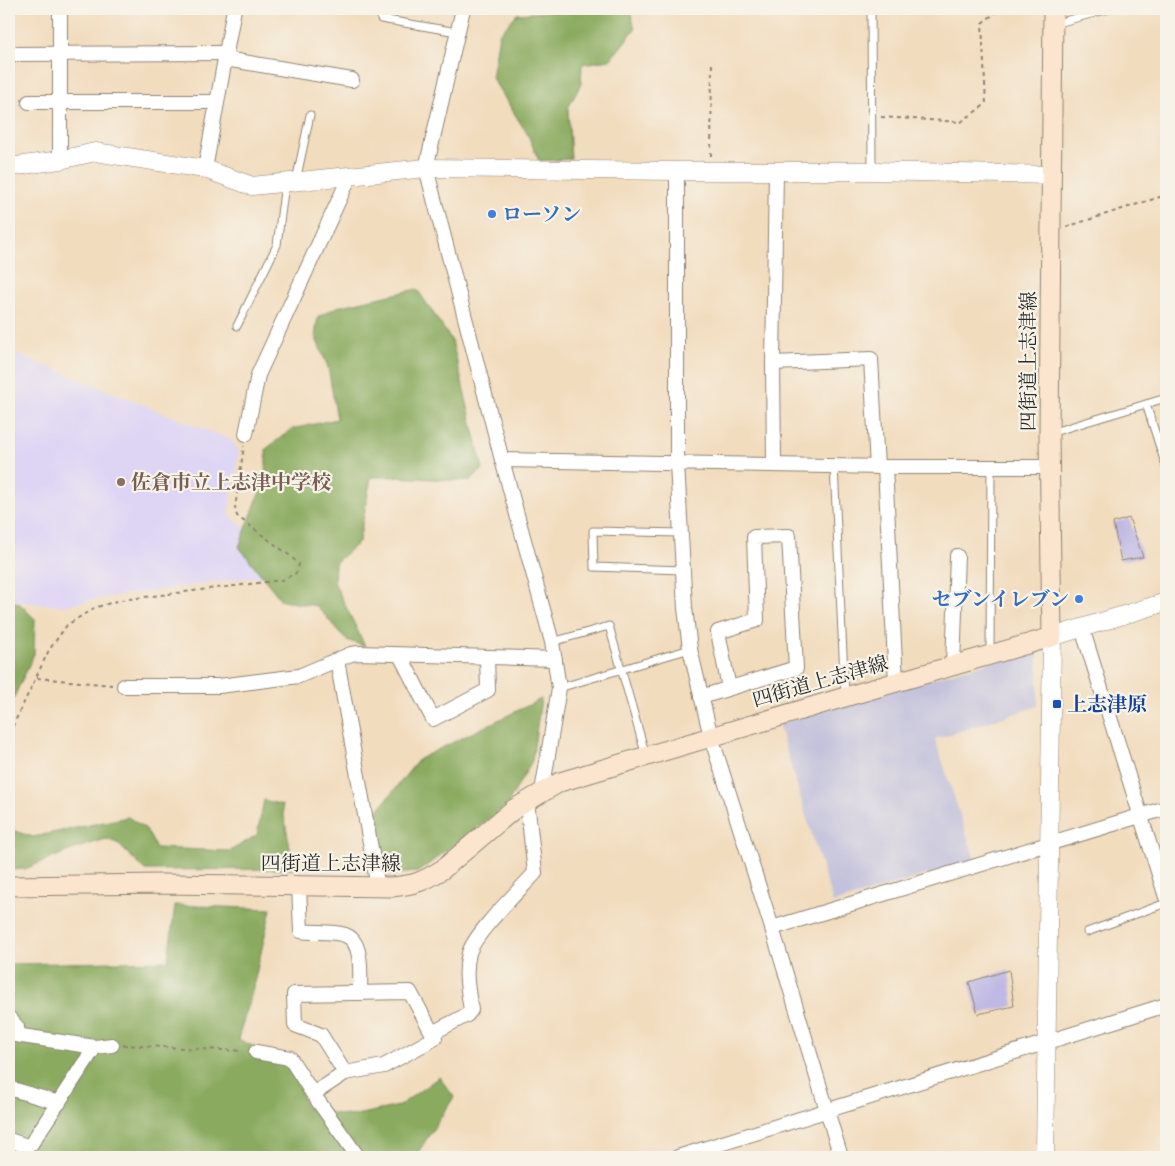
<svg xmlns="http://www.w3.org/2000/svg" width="1175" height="1166" viewBox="0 0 1175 1166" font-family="'EB Garamond','Noto Serif JP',serif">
  <rect width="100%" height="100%" fill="#f7f3e8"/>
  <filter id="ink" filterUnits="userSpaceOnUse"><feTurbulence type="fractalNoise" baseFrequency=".02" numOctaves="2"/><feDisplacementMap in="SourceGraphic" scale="10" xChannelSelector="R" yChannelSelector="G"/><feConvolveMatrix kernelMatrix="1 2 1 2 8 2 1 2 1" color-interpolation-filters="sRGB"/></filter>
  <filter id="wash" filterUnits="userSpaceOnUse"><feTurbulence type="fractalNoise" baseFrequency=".0096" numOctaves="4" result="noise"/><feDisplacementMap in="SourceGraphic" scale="20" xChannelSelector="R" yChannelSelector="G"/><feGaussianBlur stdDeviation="1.12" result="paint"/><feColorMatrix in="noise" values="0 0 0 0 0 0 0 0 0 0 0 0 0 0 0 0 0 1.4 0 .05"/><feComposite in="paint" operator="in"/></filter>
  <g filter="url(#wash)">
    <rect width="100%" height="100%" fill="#f2dcbe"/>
    <path fill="#ded5f5" d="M 9,351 L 231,440 L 239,452 L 229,512 L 231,517 L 285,557 L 277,574 L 107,597 L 64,606 L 9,601 Z"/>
    <path fill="#c3c1db" d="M 1038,648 L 1038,706 L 935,739 L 975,860 L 833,903 L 778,724 Z"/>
    <g fill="#8aaa5e" stroke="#5a6a44">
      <path d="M 573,9 L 630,9 L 635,29 L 610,60 L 582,64 L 581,84 L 568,108 L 571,159 L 539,161 L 528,135 L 492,78 L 499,34 L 517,14 L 572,10 Z"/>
      <path d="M 417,289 L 452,341 L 483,469 L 469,481 L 393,477 L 371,477 L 359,542 L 335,563 L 334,582 L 365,646 L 346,640 L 317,606 L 282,601 L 239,547 L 266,476 L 266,449 L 292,429 L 337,419 L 328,367 L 315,336 L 318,317 L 337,307 Z"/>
      <path d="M 9,601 L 19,603 L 35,619 L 34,654 L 9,708 Z"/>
      <path d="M 541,699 L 532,761 L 507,805 L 418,872 L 385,875 L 375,814 L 419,759 Z"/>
      <path d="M 264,800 L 282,805 L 294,869 L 145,870 L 117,843 L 106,839 L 74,849 L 25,869 L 9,870 L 9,829 L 33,837 L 128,817 L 146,829 L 156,848 L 230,851 L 257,835 Z"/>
      <path d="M 175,905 L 271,909 L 251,996 L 238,1039 L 290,1064 L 307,1109 L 351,1116 L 399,1106 L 439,1077 L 454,1097 L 415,1157 L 9,1157 L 9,964 L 168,961 Z"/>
    </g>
    <g id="blocks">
      <g fill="#bfb9e4">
        <path d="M 1129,518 L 1143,557 L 1121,561 L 1113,523 Z"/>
        <path d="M 1009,970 L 1014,1006 L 978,1014 L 969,982 Z"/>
      </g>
    </g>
  </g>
  <g filter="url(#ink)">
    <use href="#blocks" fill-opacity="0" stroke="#8e8474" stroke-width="1"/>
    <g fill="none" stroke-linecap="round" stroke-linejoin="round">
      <g stroke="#8e8474" stroke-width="9">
        <g id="service">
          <path d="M 382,9 L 381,19 L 457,32"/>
          <path d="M 871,9 L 872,171"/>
          <path d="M 1054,24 L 1109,9"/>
          <path d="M 296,181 L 310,115"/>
          <path d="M 237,326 L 277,245 L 285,184"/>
          <path d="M 1146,404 L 1166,466"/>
          <path d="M 1050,433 L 1166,398"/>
          <path d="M 834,466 L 845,696"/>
          <path d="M 681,533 L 593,531 L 594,567 L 683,570"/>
          <path d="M 552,642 L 609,626 L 646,756"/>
          <path d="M 990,654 L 991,467"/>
          <path d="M 559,688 L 690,649"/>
          <path d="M 1087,932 L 1166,903"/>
        </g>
      </g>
      <g stroke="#8e8474" stroke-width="16">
        <g id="minor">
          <path d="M 60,9 L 60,160"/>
          <path d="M 463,9 L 426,168 L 502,460 L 552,642 L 559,688 L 542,792"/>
          <path d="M 9,54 L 226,53"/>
          <path d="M 225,59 L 352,80"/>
          <path d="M 29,102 L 217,102"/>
          <path d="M 205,169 L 234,9"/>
          <path d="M 677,171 L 677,463 L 685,608 L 690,649 L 711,737 L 772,928 L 841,1157"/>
          <path d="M 773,363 L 871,359 L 877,467"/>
          <path d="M 246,434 L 258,375 L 350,176"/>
          <path d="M 502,460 L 885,467 L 1050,467"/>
          <path d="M 774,464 L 773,363 L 776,171"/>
          <path d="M 885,467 L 896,682"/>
          <path d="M 1082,628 L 1166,897"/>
          <path d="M 400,655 L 433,719 L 488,690 L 487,657"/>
          <path d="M 337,660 L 378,887"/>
          <path d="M 953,666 L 957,556"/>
          <path d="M 124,686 L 219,686 L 299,676 L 351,654 L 359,653 L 555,659"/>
          <path d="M 701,697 L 796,668 L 789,536 L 754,537 L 757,620 L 718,632 L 729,688"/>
          <path d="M 299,886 L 301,931 C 315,933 332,931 345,935 C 364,941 360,977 360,993"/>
          <path d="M 772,928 L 1166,808"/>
          <path d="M 9,1018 L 17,1027 L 18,1035"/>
          <path d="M 432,1033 L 467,1015 L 471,1010 C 468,991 464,972 469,953 C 476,931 519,891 535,873 L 527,801"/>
          <path d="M 9,1034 L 95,1047 L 112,1045"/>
          <path d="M 256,1052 L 290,1058 L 313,1094 L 358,1157"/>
          <path d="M 9,1088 L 59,1103"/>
          <path d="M 313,1094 L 345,1073 L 384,1066 L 435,1038 L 410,992 L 294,994 L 295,1025 L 321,1035 L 345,1073"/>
          <path d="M 9,1140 L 27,1146 L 31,1144 L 95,1047"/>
          <path d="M 678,1157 L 1166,1005"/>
        </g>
      </g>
      <g stroke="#8e8474" stroke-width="19">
        <g id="tertiary">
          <path d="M 9,167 L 60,160 L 95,152 L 205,169 L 252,186 L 426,168 L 677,171 L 872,171 L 1052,175"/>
          <path d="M 1045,1157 L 1052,637 L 1166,602"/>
        </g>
      </g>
      <g stroke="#8e8474" stroke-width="21">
        <path id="secondary" d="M 9,886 L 163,884 L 391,887 C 414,885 423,882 443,869 L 514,809 L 560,782 L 845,697 L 1052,637 L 1049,434 L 1053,9"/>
      </g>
      <g stroke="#8e8474" stroke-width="2" stroke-dasharray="4 4" stroke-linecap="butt">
        <path d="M 881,117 L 961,122 L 986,104 L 982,23 L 999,10 L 1018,9"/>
        <path d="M 711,156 L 712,61"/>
        <path d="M 1066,227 L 1166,195"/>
        <path d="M 37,678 L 112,685"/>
        <path d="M 9,734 L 49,650 L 67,625 L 94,608 L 120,600 L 282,580 L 296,573 L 299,564 L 289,555 L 237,516 L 235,508 L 244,446"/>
        <path d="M 123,1045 L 243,1051"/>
      </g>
      <use href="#service" stroke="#fff" stroke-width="7"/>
      <use href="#minor" stroke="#fff" stroke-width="14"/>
      <use href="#tertiary" stroke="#fff" stroke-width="18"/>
      <use href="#secondary" stroke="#fbe5cf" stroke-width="19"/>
    </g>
  </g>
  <g fill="#3f7fe0" stroke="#f7f3e8" stroke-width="2">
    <circle cx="492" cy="214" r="5"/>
    <circle cx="1079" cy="599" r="5"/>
  </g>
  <circle fill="#8d6e63" stroke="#f7f3e8" stroke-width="2" cx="121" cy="482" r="5"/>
  <rect fill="#1a4fb4" stroke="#f7f3e8" stroke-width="2" x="1052" y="699" width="10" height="10" rx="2.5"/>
  <g text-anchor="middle" stroke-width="4.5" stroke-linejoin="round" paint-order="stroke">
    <g font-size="20" font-weight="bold" fill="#366cbe" stroke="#f7f3e8" text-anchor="start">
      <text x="502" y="221">ローソン</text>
      <text x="1069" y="606" text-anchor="end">セブンイレブン</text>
    </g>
    <g font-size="20" fill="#2b2b2b" stroke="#f7f3e8">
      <text transform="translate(1028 361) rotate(-90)" y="7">四街道上志津線</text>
      <text transform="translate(820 681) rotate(-16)" y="7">四街道上志津線</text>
      <text x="331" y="870">四街道上志津線</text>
    </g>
    <g font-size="20" font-weight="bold" fill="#785e54" stroke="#f7f3e8" text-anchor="start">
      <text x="131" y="489">佐倉市立上志津中学校</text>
    </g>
    <g font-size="20" font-weight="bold" fill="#164399" stroke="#f7f3e8" text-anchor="start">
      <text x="1067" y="711">上志津原</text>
    </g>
  </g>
  <rect width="1175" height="1166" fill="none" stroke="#f7f3e8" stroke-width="30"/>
</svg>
